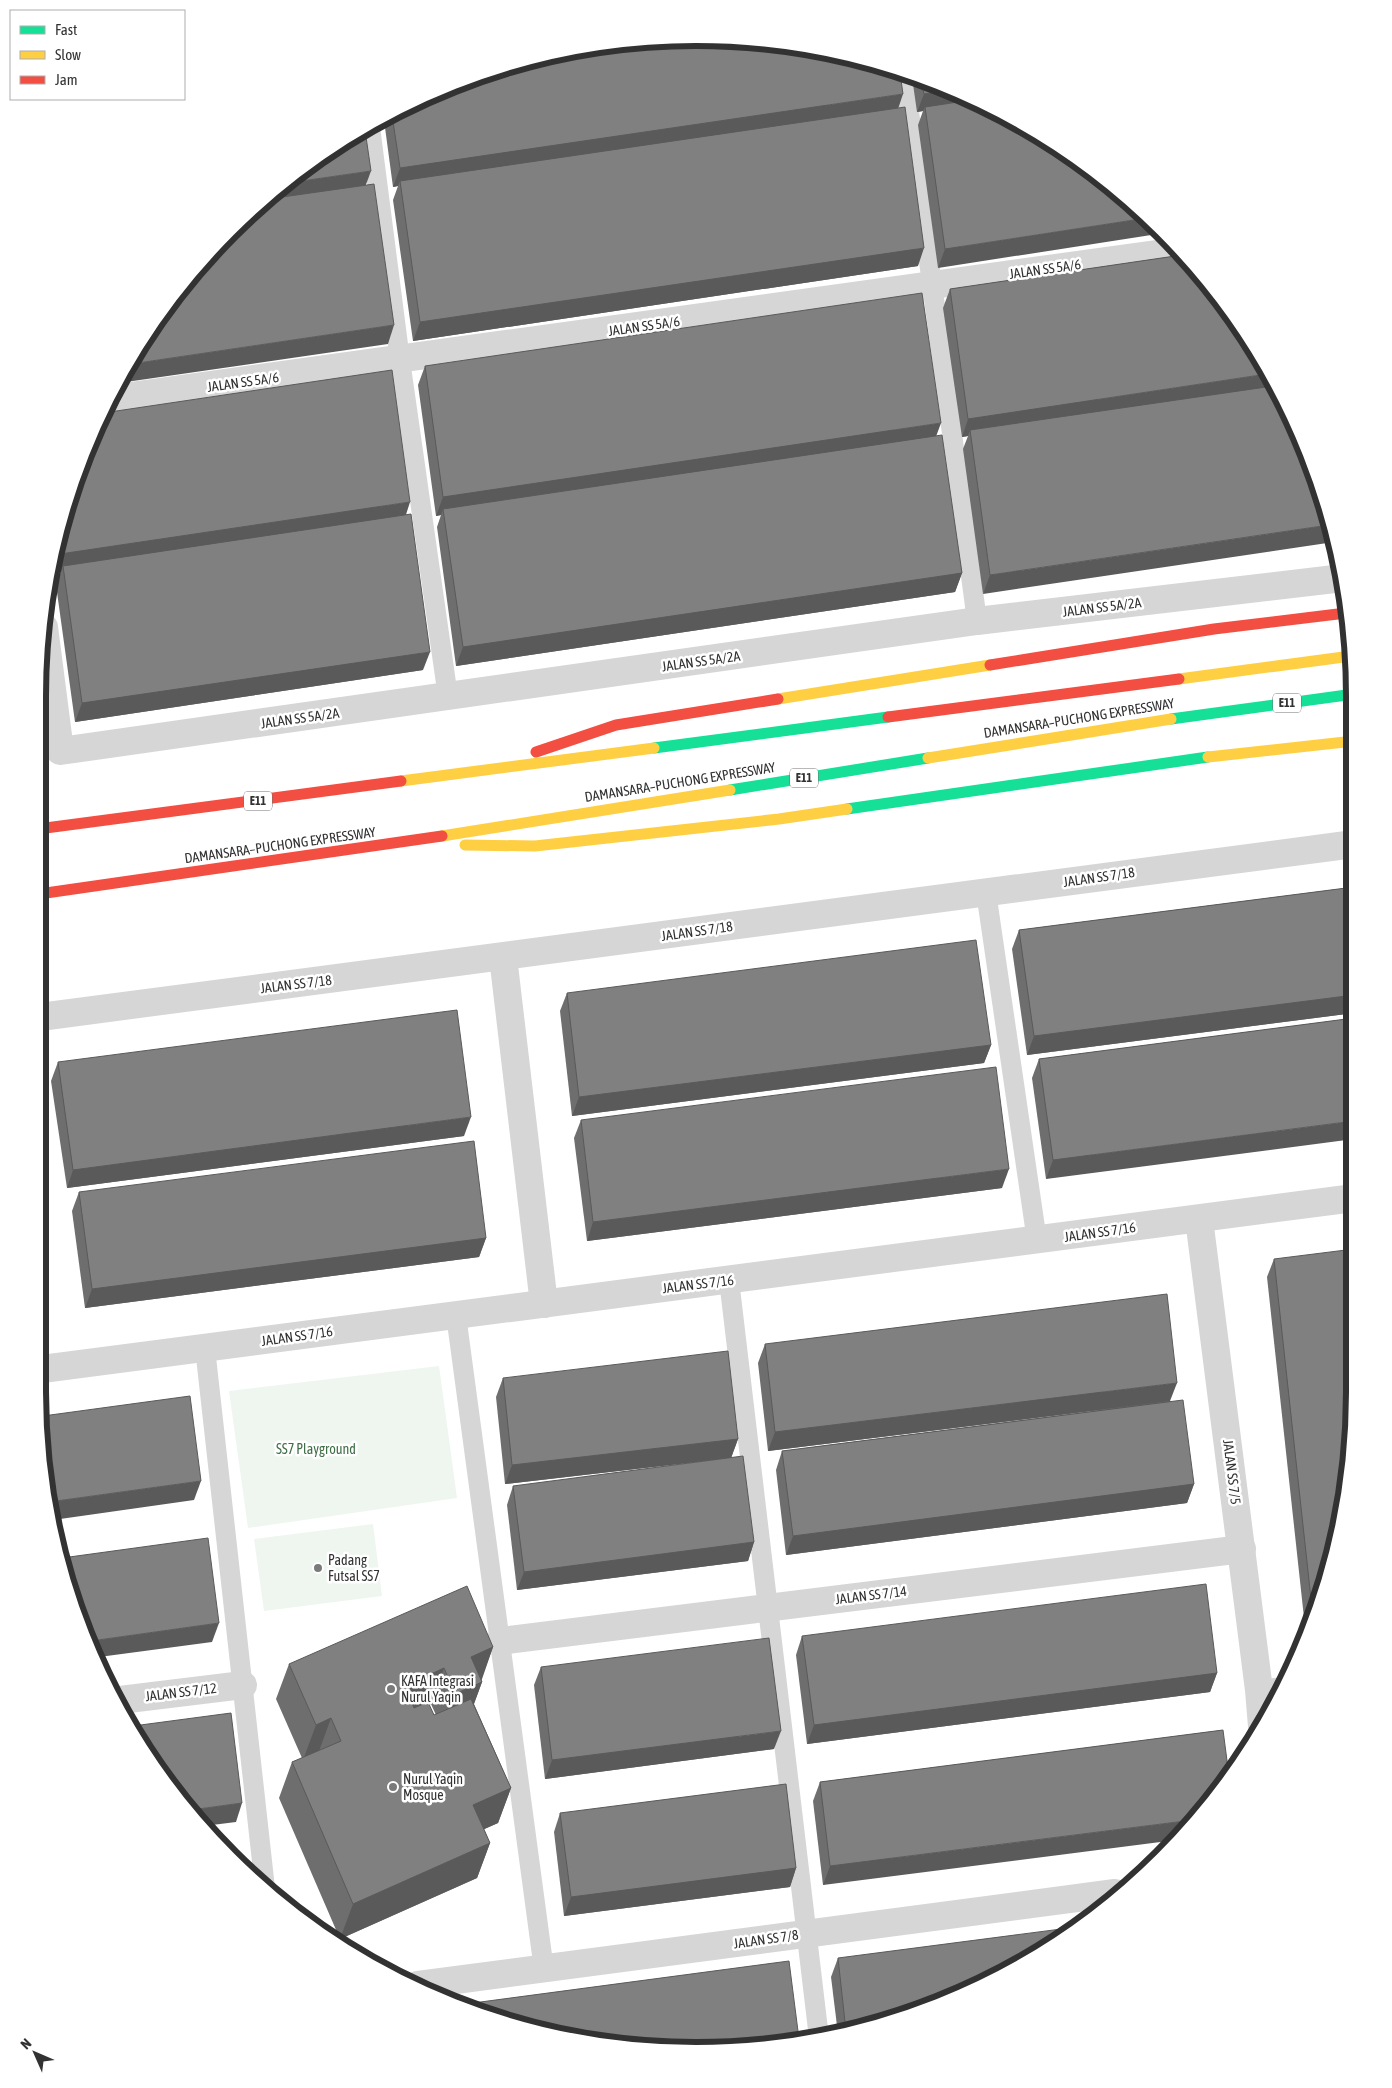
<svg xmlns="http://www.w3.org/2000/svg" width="1392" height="2088" viewBox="0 0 1392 2088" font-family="'Asap Condensed',sans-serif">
  <rect width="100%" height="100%" fill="#fff"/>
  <g fill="#eef6ef">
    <path d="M 439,1366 L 457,1498 L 248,1528 L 229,1391 Z"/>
    <path d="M 373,1524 L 382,1596 L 264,1611 L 254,1539 Z"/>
  </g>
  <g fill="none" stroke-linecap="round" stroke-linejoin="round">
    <g stroke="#d6d6d6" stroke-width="20">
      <path d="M 904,74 L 977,621"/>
      <path d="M 370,127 L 400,360 L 448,697"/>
      <path d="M 986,892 L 1037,1241"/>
      <path d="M 729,1280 L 819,2038"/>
      <path d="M 456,1315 L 544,1970"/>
      <path d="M 205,1348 L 265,1888"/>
      <path d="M 1259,1690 L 1284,1687"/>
    </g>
    <g stroke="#d6d6d6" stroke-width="28">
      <path d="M 109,399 L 1178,251"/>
      <path d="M 44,627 L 60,751 L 977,621 L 1343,578"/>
      <path d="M 503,957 L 544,1304"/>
      <path d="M 40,1017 L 1354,844"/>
      <path d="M 1199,1219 L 1259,1690 L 1262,1726"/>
      <path d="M 42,1369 L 1354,1198"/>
      <path d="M 500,1641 L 1242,1549"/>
      <path d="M 120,1700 L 243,1685"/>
      <path d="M 418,1985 L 1115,1893"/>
    </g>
    <g stroke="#16e098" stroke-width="11">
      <path d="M 1171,719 L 1354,694"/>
      <path d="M 654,748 L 888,717"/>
      <path d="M 730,790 L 928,758"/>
      <path d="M 847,809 L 1208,757"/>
    </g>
    <g stroke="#ffcf43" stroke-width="11">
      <path d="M 1179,679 L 1351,656"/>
      <path d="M 778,699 L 990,665"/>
      <path d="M 1208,757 L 1354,741"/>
      <path d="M 928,758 L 1171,719"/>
      <path d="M 401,781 L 654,748"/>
      <path d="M 442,836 L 730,790"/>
      <path d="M 465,845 L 535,846 L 779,819 L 847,809"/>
    </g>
    <g stroke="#f24e42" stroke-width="11">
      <path d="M 990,665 L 1214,629 L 1346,613"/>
      <path d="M 888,717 L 1179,679"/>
      <path d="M 536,752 L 616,725 L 778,699"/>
      <path d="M 38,829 L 401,781"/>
      <path d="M 39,894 L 442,836"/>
    </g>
  </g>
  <g fill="#6e6e6e" fill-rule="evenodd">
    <path d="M 912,77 L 948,88 L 1062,148 L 938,268 L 918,125 L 923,111 L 917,112 Z"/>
    <path d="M 444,88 L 898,108 L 918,266 L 413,341 L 393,200 L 398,186 L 393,187 L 384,120 Z"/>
    <path d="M 1182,255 L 983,594 L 963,449 L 968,436 L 962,437 L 943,308 L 950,289 Z"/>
    <path d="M 425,366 L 936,436 L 962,573 L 955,592 L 456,666 L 437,527 L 441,515 L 436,516 L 418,385 Z"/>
    <path d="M 103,413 L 406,515 L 423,670 L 75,722 L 56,585 L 61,572 L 54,573 L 52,562 Z"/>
    <path d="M 1354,887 L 1354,1013 L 1027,1055 L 1012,949 L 1019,930 Z"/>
    <path d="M 567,993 L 991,1045 L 984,1063 L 572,1116 L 560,1011 Z"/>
    <path d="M 1354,1018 L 1046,1179 L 1032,1078 L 1039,1059 Z"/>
    <path d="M 58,1062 L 464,1136 L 67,1188 L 51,1081 Z"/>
    <path d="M 581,1120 L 1002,1188 L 587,1241 L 574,1138 Z"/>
    <path d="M 79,1192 L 486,1238 L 479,1257 L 85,1308 L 72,1211 Z"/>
    <path d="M 1274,1259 L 1342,1520 L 1305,1627 L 1267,1277 Z"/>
    <path d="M 765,1344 L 1171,1401 L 1194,1484 L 1187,1503 L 786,1555 L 776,1470 L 782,1451 L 1118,1408 L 768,1451 L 758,1363 Z"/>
    <path d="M 503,1378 L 738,1439 L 731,1458 L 505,1484 L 496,1397 Z"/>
    <path d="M 513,1486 L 754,1542 L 748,1561 L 517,1590 L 507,1505 Z"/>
    <path d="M 802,1636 L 1217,1673 L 1210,1692 L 807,1744 L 796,1655 Z"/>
    <path d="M 493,1647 L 481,1680 L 482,1682 L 474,1704 L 511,1788 L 498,1823 L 484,1829 L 490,1843 L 477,1878 L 340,1939 L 279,1798 L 292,1762 L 302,1758 L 276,1699 L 289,1664 ZM 431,1704 L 436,1715 L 434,1715 L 429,1705 Z"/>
    <path d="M 541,1667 L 774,1749 L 545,1779 L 534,1685 Z"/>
    <path d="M 1223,1730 L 823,1885 L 813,1801 L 820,1782 Z"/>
    <path d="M 560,1813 L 796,1868 L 790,1887 L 564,1916 L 554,1832 Z"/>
    <path d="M 838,1958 L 948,2000 L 838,2034 L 831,1977 Z"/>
  </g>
  <g fill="#5a5a5a">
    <path d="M 952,90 L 978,104 L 925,107 L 923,111 L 917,112 L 924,94 Z"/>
    <path d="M 903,94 L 897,112 L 400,181 L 398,186 L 393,187 L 400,168 Z"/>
    <path d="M 371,171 L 364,190 L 261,205 L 288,183 Z"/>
    <path d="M 1147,218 L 1161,230 L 1164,233 L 938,268 L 945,249 Z"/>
    <path d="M 924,248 L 918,266 L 413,341 L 420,322 Z"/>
    <path d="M 394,325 L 388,344 L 119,383 L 131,364 Z"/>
    <path d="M 1267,374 L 1276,391 L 970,430 L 968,436 L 962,437 L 968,419 Z"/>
    <path d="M 941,423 L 934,442 L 443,509 L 441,515 L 436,516 L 443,497 Z"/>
    <path d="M 410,502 L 404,521 L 63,566 L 61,572 L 54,573 L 60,554 Z"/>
    <path d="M 1329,525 L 1334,542 L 983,594 L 990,575 Z"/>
    <path d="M 962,573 L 955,592 L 456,666 L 463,647 Z"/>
    <path d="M 430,652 L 423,670 L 75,722 L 82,703 Z"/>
    <path d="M 1354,995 L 1354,1013 L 1027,1055 L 1034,1036 Z"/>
    <path d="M 991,1045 L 984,1063 L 572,1116 L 579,1097 Z"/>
    <path d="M 471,1117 L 464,1136 L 67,1188 L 73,1170 Z"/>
    <path d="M 1354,1121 L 1354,1139 L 1046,1179 L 1053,1160 Z"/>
    <path d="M 1009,1169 L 1002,1188 L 587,1241 L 593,1222 Z"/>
    <path d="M 486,1238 L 479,1257 L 85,1308 L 92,1289 Z"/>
    <path d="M 1177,1383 L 1170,1401 L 768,1451 L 775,1432 Z"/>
    <path d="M 738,1439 L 731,1458 L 505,1484 L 512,1465 Z"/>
    <path d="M 201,1481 L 194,1500 L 53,1520 L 49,1502 Z"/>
    <path d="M 1194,1484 L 1187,1503 L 786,1555 L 793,1536 Z"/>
    <path d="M 754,1542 L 748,1561 L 517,1590 L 524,1572 Z"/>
    <path d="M 219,1623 L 212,1642 L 99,1657 L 91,1641 Z"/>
    <path d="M 493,1647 L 481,1682 L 471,1657 Z"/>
    <path d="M 444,1668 L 431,1704 L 392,1721 L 405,1686 Z"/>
    <path d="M 1217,1673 L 1210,1692 L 807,1744 L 814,1725 Z"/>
    <path d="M 482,1682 L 469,1717 L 442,1729 L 455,1694 Z"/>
    <path d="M 331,1718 L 318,1754 L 303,1760 L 316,1725 Z"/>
    <path d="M 781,1731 L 774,1749 L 545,1779 L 552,1760 Z"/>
    <path d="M 511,1788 L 498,1823 L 460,1840 L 473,1805 Z"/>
    <path d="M 242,1803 L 236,1822 L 204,1826 L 191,1810 Z"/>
    <path d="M 1193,1820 L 1176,1840 L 823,1885 L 830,1866 Z"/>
    <path d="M 490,1843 L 477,1878 L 340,1939 L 353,1904 Z"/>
    <path d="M 796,1868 L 790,1887 L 564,1916 L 571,1897 Z"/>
  </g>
  <g fill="#808080" stroke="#5a5a5a">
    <path d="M 696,38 L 824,50 L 900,73 L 903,94 L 400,168 L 392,115 L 444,88 L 567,50 Z"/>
    <path d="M 921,80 L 948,88 L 952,90 L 924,94 Z"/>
    <path d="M 971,100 L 1062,148 L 1147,218 L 945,249 L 925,107 Z"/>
    <path d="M 905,107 L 924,248 L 420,322 L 400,181 Z"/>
    <path d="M 365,130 L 371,171 L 288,183 L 330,149 Z"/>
    <path d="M 374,184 L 394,325 L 131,364 L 173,295 L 230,231 L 268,199 Z"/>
    <path d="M 1182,255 L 1243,330 L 1267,374 L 968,419 L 950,289 Z"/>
    <path d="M 922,293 L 941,423 L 443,497 L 425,366 Z"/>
    <path d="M 392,370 L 410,502 L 60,554 L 59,542 L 103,413 Z"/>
    <path d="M 1273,386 L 1304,444 L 1329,525 L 990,575 L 970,430 Z"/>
    <path d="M 942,435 L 962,573 L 463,647 L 443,509 Z"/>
    <path d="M 411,514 L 430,652 L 82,703 L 63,566 Z"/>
    <path d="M 1354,887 L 1354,995 L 1034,1036 L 1019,930 Z"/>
    <path d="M 976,940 L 991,1045 L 579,1097 L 567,993 Z"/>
    <path d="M 457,1010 L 471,1117 L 73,1170 L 58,1062 Z"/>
    <path d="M 1354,1018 L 1354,1121 L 1053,1160 L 1039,1059 Z"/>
    <path d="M 996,1067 L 1009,1169 L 593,1222 L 581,1120 Z"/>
    <path d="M 474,1141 L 486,1238 L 92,1289 L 79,1192 Z"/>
    <path d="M 1354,1249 L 1354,1392 L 1342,1520 L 1312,1608 L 1274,1259 Z"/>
    <path d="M 1167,1294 L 1177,1383 L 775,1432 L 765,1344 Z"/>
    <path d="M 728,1351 L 738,1439 L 512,1465 L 503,1378 Z"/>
    <path d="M 190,1396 L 201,1481 L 49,1502 L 43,1478 L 43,1416 Z"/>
    <path d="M 1183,1400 L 1194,1484 L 793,1536 L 782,1451 Z"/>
    <path d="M 743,1456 L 754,1542 L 524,1572 L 513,1486 Z"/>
    <path d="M 208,1538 L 219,1623 L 91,1641 L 72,1603 L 62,1558 Z"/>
    <path d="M 1206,1584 L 1217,1673 L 814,1725 L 802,1636 Z"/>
    <path d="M 467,1586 L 493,1647 L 471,1657 L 482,1682 L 455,1694 L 444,1668 L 405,1686 L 414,1708 L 428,1702 L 434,1715 L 471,1699 L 511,1788 L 473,1805 L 490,1843 L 353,1904 L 292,1762 L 341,1741 L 331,1718 L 316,1725 L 289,1664 Z"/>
    <path d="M 769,1638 L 781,1731 L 552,1760 L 541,1667 Z"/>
    <path d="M 231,1713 L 242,1803 L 191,1810 L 149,1758 L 133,1726 Z"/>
    <path d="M 1223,1730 L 1229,1776 L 1193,1820 L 830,1866 L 820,1782 Z"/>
    <path d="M 786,1784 L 796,1868 L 571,1897 L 560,1813 Z"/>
    <path d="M 249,1862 L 251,1876 L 237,1864 Z"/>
    <path d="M 1069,1928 L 1025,1962 L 948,2000 L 846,2031 L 838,1958 Z"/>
    <path d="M 789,1961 L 799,2039 L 653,2049 L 567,2038 L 458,2005 Z"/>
  </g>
  <g fill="#7a7a7a" stroke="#fff" stroke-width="2">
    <circle cx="318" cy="1568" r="5"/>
    <circle cx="391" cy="1689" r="5"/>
    <circle cx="393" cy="1787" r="5"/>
  </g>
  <g text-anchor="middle" stroke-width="5" stroke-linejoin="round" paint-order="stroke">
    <g fill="#fff" stroke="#707070" stroke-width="1">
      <rect x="1273" y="693.5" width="28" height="19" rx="4"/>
      <rect x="790" y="768.5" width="28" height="19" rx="4"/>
      <rect x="244" y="791.5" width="28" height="19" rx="4"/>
    </g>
    <g font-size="12" font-weight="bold" fill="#323232">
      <text x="1287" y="707">E11</text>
      <text x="804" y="782">E11</text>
      <text x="258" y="805">E11</text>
    </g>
    <g font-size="14" fill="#323232" stroke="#fff">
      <text transform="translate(1045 269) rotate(-8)" y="5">JALAN SS 5A/6</text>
      <text transform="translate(644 326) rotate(-8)" y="5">JALAN SS 5A/6</text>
      <text transform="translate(243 382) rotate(-8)" y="5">JALAN SS 5A/6</text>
      <text transform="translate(1102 607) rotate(-7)" y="5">JALAN SS 5A/2A</text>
      <text transform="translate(701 661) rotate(-8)" y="5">JALAN SS 5A/2A</text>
      <text transform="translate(300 718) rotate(-8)" y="5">JALAN SS 5A/2A</text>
      <text transform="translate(1079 718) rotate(-9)" y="5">DAMANSARA–PUCHONG EXPRESSWAY</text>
      <text transform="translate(680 782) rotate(-9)" y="5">DAMANSARA–PUCHONG EXPRESSWAY</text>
      <text transform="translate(280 845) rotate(-8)" y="5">DAMANSARA–PUCHONG EXPRESSWAY</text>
      <text transform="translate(1099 877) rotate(-8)" y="5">JALAN SS 7/18</text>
      <text transform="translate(697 931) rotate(-8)" y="5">JALAN SS 7/18</text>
      <text transform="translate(296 984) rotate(-7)" y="5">JALAN SS 7/18</text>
      <text transform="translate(1100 1232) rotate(-8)" y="5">JALAN SS 7/16</text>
      <text transform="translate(698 1284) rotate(-7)" y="5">JALAN SS 7/16</text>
      <text transform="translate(297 1336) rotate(-8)" y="5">JALAN SS 7/16</text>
      <text transform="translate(1232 1472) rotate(83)" y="5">JALAN SS 7/5</text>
      <text transform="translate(871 1595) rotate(-7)" y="5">JALAN SS 7/14</text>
      <text transform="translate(181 1692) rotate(-7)" y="5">JALAN SS 7/12</text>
      <text transform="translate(766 1939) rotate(-8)" y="5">JALAN SS 7/8</text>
    </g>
    <g font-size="14" fill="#3f6e46" stroke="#fff">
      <text x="316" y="1454">SS7 Playground</text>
    </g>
    <g font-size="14" fill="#323232" stroke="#fff" text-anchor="start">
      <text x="328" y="1565">Padang<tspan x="328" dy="16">Futsal SS7</tspan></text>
      <text x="401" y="1686">KAFA Integrasi<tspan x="401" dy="16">Nurul Yaqin</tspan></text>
      <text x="403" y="1784">Nurul Yaqin<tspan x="403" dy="16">Mosque</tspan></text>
    </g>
  </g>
  <path d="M0 0H1392V2088H0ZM696 46H696A650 650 0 0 1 1346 696V1392A650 650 0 0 1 696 2042H696A650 650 0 0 1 46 1392V696A650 650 0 0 1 696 46Z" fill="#fff" fill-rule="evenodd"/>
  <path fill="none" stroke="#323232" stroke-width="6" d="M696 46H696A650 650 0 0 1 1346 696V1392A650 650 0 0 1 696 2042H696A650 650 0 0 1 46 1392V696A650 650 0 0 1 696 46Z"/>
  <rect x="10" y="10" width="175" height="90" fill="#ffffff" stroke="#adadad"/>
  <rect x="20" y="26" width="25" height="8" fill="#16e098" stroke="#adadad"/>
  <text x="55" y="35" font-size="15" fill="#323232">Fast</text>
  <rect x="20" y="51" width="25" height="8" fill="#ffcf43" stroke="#adadad"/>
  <text x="55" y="60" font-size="15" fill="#323232">Slow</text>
  <rect x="20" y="76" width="25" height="8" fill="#f24e42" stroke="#adadad"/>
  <text x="55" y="85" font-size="15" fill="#323232">Jam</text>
  <g transform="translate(35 2053) rotate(315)" stroke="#ffffff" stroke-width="4" paint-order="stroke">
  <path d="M0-4L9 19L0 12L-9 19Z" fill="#323232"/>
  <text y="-8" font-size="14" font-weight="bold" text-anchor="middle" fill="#323232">N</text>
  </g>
</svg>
